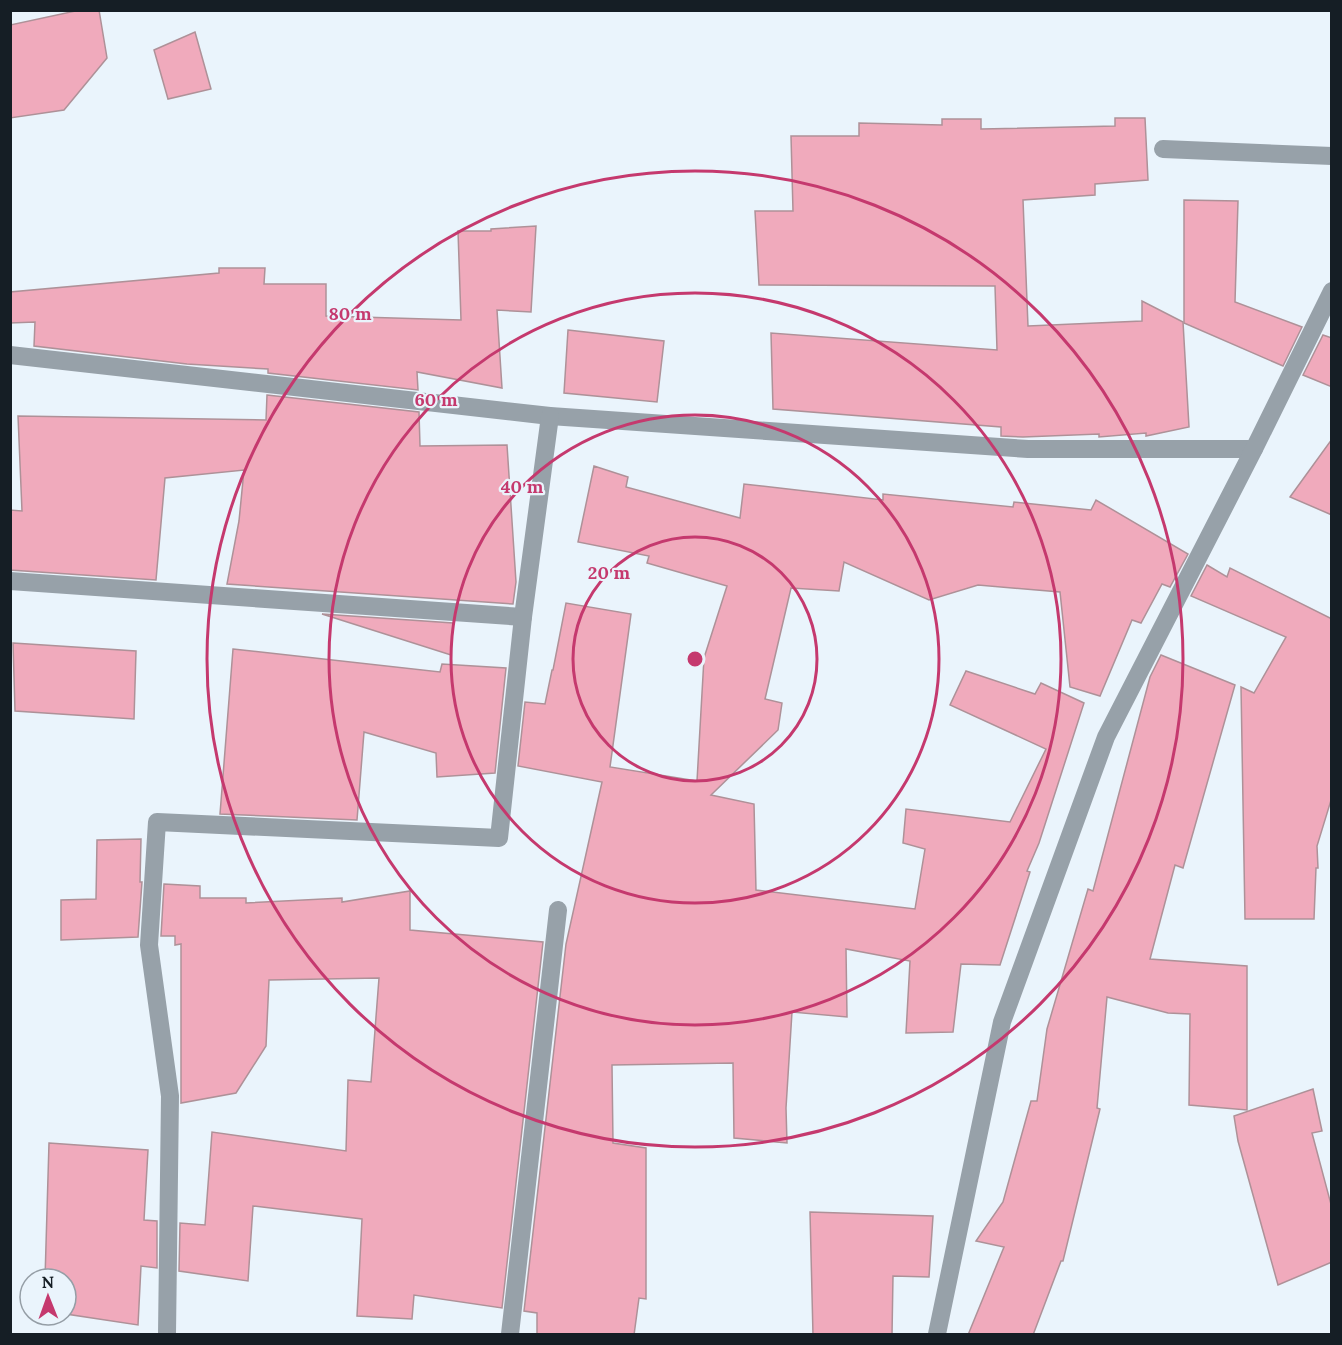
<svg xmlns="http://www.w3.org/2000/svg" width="1342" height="1345" viewBox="0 0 1342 1345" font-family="Lora,serif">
  <rect width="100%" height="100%" fill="#eaf4fc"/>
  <g fill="#f0aabc" stroke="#ae9198" stroke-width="1.5">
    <path d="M 80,10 L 99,10 L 107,58 L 64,110 L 10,118 L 10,25 Z"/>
    <path d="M 195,32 L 211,89 L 168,99 L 154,50 Z"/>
    <path d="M 1115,118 L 1145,118 L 1148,180 L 1095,184 L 1095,195 L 1023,200 L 1028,326 L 1142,321 L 1142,301 L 1183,322 L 1189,427 L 1146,436 L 1146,433 L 1099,437 L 1099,434 L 1023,437 L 1001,436 L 1001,427 L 773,409 L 771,333 L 997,350 L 995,286 L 759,285 L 755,211 L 793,211 L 791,136 L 859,136 L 859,123 L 942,125 L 942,119 L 981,119 L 981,129 L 1115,126 Z"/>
    <path d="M 1184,200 L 1238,201 L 1235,302 L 1302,327 L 1283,366 L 1184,323 Z"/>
    <path d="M 536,226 L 531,312 L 497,310 L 502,388 L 417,372 L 418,390 L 268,373 L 268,369 L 187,364 L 34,346 L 35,322 L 10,323 L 10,292 L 219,273 L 219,268 L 265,268 L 264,284 L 326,284 L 326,316 L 461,320 L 458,231 L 491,231 L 491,229 Z"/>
    <path d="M 568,330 L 664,341 L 657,402 L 564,393 Z"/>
    <path d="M 1323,335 L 1332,338 L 1332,387 L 1303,375 Z"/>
    <path d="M 267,395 L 419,412 L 420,446 L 507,445 L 516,582 L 513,604 L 227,584 L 239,521 L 244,470 L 165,478 L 156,580 L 10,570 L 10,510 L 22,511 L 18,416 L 266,420 Z"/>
    <path d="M 1332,439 L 1332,515 L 1290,497 Z"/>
    <path d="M 594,466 L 628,477 L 626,487 L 740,518 L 744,484 L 883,500 L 883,494 L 1013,507 L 1014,502 L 1091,510 L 1096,500 L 1188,554 L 1170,587 L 1162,584 L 1141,623 L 1132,620 L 1100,696 L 1070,687 L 1060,592 L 978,585 L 929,600 L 844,562 L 839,591 L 791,588 L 765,699 L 782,703 L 778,730 L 711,795 L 754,804 L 756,890 L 915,909 L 925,849 L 903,843 L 906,809 L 1010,822 L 1046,749 L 950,705 L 966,671 L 1035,694 L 1041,683 L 1084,703 L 1039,843 L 1027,871 L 1030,872 L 1000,965 L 961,964 L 953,1032 L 906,1033 L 910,961 L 846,949 L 847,1017 L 792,1012 L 786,1108 L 787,1143 L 734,1138 L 733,1063 L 612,1065 L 613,1143 L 646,1148 L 646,1299 L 639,1298 L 634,1335 L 537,1335 L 537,1313 L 524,1311 L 566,944 L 602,782 L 518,766 L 525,702 L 545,704 L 552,670 L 553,670 L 566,603 L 631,614 L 610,767 L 697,781 L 704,658 L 727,586 L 647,563 L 649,556 L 578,542 Z"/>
    <path d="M 1207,565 L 1227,577 L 1230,568 L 1332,619 L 1332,797 L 1317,846 L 1318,868 L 1316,868 L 1314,919 L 1245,919 L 1241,687 L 1254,693 L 1286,637 L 1191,596 Z"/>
    <path d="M 322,614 L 453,623 L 451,655 Z"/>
    <path d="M 13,643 L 136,651 L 134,719 L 15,711 Z"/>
    <path d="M 233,649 L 440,672 L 442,664 L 506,668 L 495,773 L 437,777 L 436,753 L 364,732 L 357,820 L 220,814 Z"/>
    <path d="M 1161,655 L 1235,685 L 1183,868 L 1175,865 L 1150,959 L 1247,966 L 1247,1110 L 1189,1105 L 1190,1014 L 1168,1013 L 1107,997 L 1097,1108 L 1100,1109 L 1063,1261 L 1061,1261 L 1033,1335 L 968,1335 L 1004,1247 L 976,1241 L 1003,1202 L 1031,1101 L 1037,1101 L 1047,1029 L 1088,889 L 1093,891 L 1150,677 Z"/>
    <path d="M 141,839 L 140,882 L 142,882 L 138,937 L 61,940 L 61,900 L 96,899 L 97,840 Z"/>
    <path d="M 164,884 L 200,886 L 200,898 L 246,898 L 246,903 L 342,898 L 342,902 L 410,891 L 410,930 L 543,942 L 502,1308 L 414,1295 L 412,1319 L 357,1316 L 362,1219 L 253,1206 L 248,1281 L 179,1271 L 180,1223 L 205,1225 L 212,1132 L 346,1151 L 348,1080 L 371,1082 L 379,978 L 269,980 L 266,1046 L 236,1093 L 181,1103 L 181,944 L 175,945 L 175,936 L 161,936 Z"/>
    <path d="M 1313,1089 L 1322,1131 L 1312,1133 L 1332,1208 L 1332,1262 L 1278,1285 L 1238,1141 L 1234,1116 Z"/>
    <path d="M 49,1143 L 148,1150 L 144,1220 L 157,1221 L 157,1268 L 141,1266 L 138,1325 L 66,1314 L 66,1279 L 45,1279 Z"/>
    <path d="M 810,1212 L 933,1216 L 929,1277 L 893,1276 L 892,1335 L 813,1335 Z"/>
  </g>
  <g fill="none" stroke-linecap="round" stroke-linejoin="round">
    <g stroke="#97a1a9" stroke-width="18">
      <path d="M 1163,149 L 1332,156"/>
      <path d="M 10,355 L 550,416 L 1028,449 L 1254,449"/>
      <path d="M 10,581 L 523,617"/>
      <path d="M 167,1334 L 170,1096 L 149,945 L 157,822 L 499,838 L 523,617 L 550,416"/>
      <path d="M 510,1334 L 558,910"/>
      <path d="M 937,1334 L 1002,1022 L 1106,737 L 1254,449 L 1332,291"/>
    </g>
  </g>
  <g fill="none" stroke="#c5396e" stroke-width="3">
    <circle cx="695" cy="659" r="122"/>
    <circle cx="695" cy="659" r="244"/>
    <circle cx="695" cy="659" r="366"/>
    <circle cx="695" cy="659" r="488"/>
  </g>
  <circle cx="695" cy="659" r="9" fill="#c5396e" stroke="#eaf4fc" stroke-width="3"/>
  <g font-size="18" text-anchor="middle" font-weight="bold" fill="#c5396e" stroke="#eaf4fc" stroke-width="4.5" stroke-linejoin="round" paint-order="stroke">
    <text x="350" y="320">80 m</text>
    <text x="436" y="406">60 m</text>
    <text x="522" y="493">40 m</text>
    <text x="609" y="579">20 m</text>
  </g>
  <rect width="1342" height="1345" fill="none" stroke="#151e25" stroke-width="24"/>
  <g transform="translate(48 1297) rotate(359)"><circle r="28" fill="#eaf4fc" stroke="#959ea6" stroke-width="1.5"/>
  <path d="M0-4.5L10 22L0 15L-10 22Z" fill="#c5396e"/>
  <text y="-9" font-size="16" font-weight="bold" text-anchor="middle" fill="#151e25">N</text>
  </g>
</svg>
